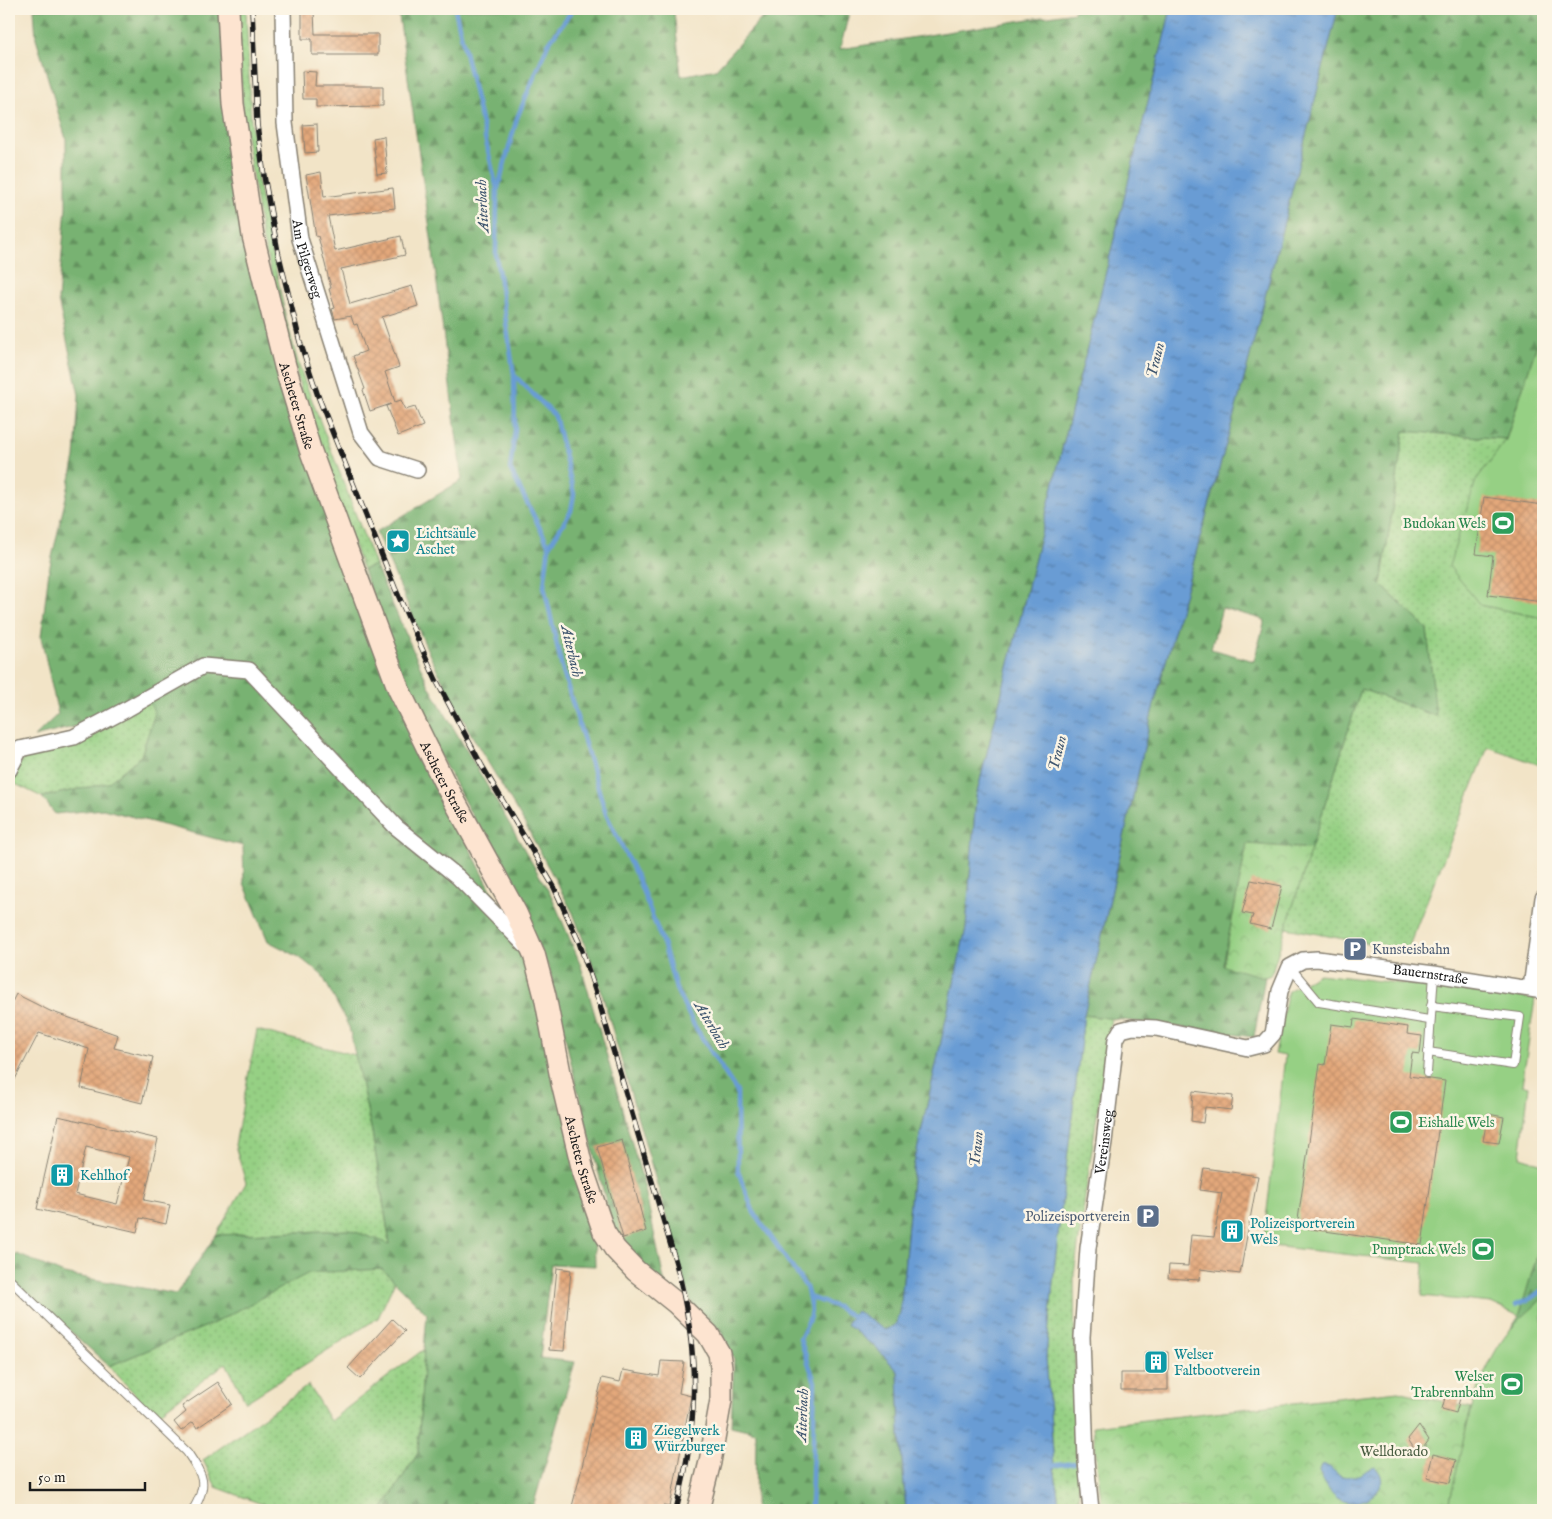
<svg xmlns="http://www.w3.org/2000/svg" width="1552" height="1519" viewBox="0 0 1552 1519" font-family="'IM FELL English',serif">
  <defs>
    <pattern id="grass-dots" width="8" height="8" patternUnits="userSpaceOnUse" patternTransform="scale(1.25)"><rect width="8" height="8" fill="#96d084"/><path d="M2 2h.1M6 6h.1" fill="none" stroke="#81b271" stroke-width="1.8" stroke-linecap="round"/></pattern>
    <pattern id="forest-firs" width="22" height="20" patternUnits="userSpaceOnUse" patternTransform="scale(1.25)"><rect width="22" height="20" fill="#78b272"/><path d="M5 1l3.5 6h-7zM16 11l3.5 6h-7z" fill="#62905d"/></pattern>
    <pattern id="park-crowns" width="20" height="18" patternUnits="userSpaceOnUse" patternTransform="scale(1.25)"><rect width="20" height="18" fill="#96d084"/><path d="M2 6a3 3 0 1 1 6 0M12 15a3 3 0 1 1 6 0" fill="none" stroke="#81b271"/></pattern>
    <pattern id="water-ripples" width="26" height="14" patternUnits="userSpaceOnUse" patternTransform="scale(1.25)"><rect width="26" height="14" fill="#699cd4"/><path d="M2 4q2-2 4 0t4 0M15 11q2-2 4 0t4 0" fill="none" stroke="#567eab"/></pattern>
    <pattern id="building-cross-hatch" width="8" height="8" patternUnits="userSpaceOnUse" patternTransform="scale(1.25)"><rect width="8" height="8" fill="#e3a87b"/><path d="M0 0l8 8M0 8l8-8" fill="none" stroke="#c2906a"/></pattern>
  </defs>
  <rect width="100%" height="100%" fill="#fcf5e5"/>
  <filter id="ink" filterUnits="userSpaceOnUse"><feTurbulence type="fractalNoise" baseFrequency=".02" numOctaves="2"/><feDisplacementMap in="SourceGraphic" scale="10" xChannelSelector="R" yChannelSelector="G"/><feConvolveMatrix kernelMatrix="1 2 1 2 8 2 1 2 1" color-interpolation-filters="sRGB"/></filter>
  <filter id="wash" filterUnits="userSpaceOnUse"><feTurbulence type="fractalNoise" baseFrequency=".0096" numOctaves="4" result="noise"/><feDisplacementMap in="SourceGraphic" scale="20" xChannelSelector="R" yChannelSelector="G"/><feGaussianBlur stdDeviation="1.12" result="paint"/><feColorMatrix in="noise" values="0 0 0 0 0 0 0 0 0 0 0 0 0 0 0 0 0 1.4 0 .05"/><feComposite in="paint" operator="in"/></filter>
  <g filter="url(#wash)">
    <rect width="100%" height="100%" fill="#f2e4c7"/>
    <g fill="url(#grass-dots)" stroke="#597650">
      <path d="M 237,9 L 246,9 L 251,120 L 258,183 L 286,319 L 299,366 L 375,565 L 363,570 L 309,422 L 262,237 L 243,117 Z"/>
      <path d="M 1404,431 L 1506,439 L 1504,444 L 1480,605 L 1543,618 L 1543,766 L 1488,747 L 1407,951 L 1286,928 L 1361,689 L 1435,716 L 1427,629 L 1381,585 Z"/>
      <path d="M 148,699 L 155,713 L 141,756 L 108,783 L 42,797 L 9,781 L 26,754 Z"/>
      <path d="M 1084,1015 L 1111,1018 L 1074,1274 L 1076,1450 L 1080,1510 L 1060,1510 L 1054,1466 L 1046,1357 L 1055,1261 Z"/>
      <path d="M 257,1030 L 355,1055 L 372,1132 L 390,1245 L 350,1230 L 216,1235 L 246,1183 L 235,1145 Z"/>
      <path d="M 382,1269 L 395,1281 L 378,1318 L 246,1402 L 226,1363 L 155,1416 L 109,1366 L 214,1323 L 309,1272 Z"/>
      <path d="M 424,1349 L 418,1453 L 382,1510 L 278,1510 L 216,1487 L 203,1460 L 309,1385 L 330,1421 Z"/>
    </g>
    <g fill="url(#forest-firs)" stroke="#4a6747" fill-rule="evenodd">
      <path d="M 34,9 L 221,9 L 242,235 L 435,780 L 507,921 L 535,992 L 594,1231 L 595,1266 L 551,1264 L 540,1358 L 575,1362 L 532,1510 L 382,1510 L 418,1453 L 424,1349 L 427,1314 L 382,1269 L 309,1273 L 214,1323 L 109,1366 L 62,1324 L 9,1281 L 9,1264 L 17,1254 L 64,1274 L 176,1294 L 216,1235 L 350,1230 L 390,1244 L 372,1132 L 349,1027 L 322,975 L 299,957 L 268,941 L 244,883 L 243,846 L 103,809 L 55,814 L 42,797 L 108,783 L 141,756 L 155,713 L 144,694 L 81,725 L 34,737 L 58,714 L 41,637 L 49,570 L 75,458 L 79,395 L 58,300 L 66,208 L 66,139 L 36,38 Z"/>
      <path d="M 398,9 L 677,9 L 674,12 L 681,76 L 716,69 L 770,9 L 850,9 L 840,49 L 1074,12 L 1076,9 L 1171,9 L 976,797 L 966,928 L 913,1169 L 900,1314 L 895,1325 L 885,1331 L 856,1311 L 846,1324 L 876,1348 L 898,1371 L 900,1435 L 906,1510 L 755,1510 L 756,1432 L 731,1426 L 734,1359 L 720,1330 L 692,1306 L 597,976 L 573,913 L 526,826 L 471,734 L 431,658 L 376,532 L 462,480 L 431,237 Z"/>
      <path d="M 1338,9 L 1543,9 L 1543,326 L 1506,439 L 1404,431 L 1381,585 L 1427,629 L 1436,716 L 1361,689 L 1311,849 L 1247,844 L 1223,965 L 1265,977 L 1254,1037 L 1084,1015 L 1152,712 L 1245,375 ZM 1222,608 L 1265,620 L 1254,661 L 1211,649 Z"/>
      <path d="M 375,565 L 429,686 L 552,897 L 580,963 L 644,1185 L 665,1285 L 632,1258 L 613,1229 L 576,1084 L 550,971 L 517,900 L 415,709 L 363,570 Z"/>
      <path d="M 1543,1235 L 1543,1298 L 1510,1330 L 1519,1316 Z"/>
    </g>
    <g fill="url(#park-crowns)" stroke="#597650">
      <path d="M 1247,844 L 1311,849 L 1271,975 L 1265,977 L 1223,966 Z"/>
      <path d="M 1398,1391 L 1471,1408 L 1448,1510 L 1102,1510 L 1093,1426 Z"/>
    </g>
    <g fill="#96d084" stroke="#597650">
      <path d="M 1543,326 L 1543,618 L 1480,605 L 1449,566 L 1476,480 L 1506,440 Z"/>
      <path d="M 1319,974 L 1535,999 L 1522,1085 L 1529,1086 L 1520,1157 L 1543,1164 L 1543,1235 L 1519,1316 L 1491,1303 L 1422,1296 L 1424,1263 L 1263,1245 L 1285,1056 L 1275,1054 L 1288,991 Z"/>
      <path d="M 1543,1298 L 1543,1510 L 1448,1510 C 1462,1451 1471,1378 1510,1330 C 1519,1319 1532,1309 1543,1298 Z"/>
    </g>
    <g fill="url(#water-ripples)" stroke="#425c78">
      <path d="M 1171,9 L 1338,9 L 1245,375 L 1152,712 L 1084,1015 L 1055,1261 L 1046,1357 L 1054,1466 L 1060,1510 L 906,1510 L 900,1435 L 898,1371 L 876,1348 L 846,1324 L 856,1311 L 885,1330 L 895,1325 L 900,1314 L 913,1169 L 966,928 L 976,797 Z"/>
      <path d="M 1325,1465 C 1332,1467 1335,1474 1342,1476 C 1348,1478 1353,1475 1359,1476 L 1367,1470 L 1375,1467 C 1397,1488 1359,1511 1339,1499 C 1331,1495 1324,1482 1320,1475 L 1319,1471 L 1321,1466 Z"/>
    </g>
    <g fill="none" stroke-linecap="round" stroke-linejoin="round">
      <g stroke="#699cd4" stroke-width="4.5">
        <path d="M 455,9 L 497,189 L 496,255 L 514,375 L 515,430 L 510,469 L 549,546 L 544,586 L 562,668 L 606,814 L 638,879 L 664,946 L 676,989 L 694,1025 L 737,1092 L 738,1171 L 754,1213 L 806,1287 C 814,1314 812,1315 800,1339 L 815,1382 L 811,1510"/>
        <path d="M 498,188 L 517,118 L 548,44 L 573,9"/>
        <path d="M 514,375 L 555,416 L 574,494 L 571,511 L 549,546"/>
        <path d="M 809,1297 L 837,1307 L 857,1319"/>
        <path d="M 1516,1305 L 1534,1297 L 1543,1290"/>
        <path d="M 1048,1466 L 1074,1463"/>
      </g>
    </g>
    <g id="blocks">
      <g fill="url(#building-cross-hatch)" fill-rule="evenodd">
        <path d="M 314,11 L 315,34 L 378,34 L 378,55 L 312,55 L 312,39 L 302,39 L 302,12 Z"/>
        <path d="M 302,71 L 316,72 L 315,86 L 383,86 L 383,106 L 316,107 L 316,99 L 303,99 Z"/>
        <path d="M 317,124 L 318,152 L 305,153 L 303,125 Z"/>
        <path d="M 384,136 L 387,173 L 377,174 L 373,138 Z"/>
        <path d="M 321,172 L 324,197 L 393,188 L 395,208 L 328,216 L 335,251 L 401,236 L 405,255 L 341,269 L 350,304 L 412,286 L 418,306 L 382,317 L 399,367 L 385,372 L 395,402 L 401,400 L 405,410 L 415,407 L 423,426 L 398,436 L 386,406 L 391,404 L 370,411 L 363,390 L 365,389 L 353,356 L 366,351 L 357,324 L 354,325 L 351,316 L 335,319 L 332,309 L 335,308 L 329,289 L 331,288 L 318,236 L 316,237 L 306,175 Z"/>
        <path d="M 1484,497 L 1543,505 L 1543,602 L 1488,595 L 1493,556 L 1476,554 Z"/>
        <path d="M 1251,880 L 1282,886 L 1271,929 L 1250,924 L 1253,915 L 1242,913 Z"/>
        <path d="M 16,994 L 50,1011 L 118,1035 L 114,1048 L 153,1057 L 142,1103 L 81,1088 L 89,1049 L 39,1033 L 9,1091 L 9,1008 Z"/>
        <path d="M 1354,1019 L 1408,1027 L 1407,1034 L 1422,1036 L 1420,1054 L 1412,1053 L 1409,1076 L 1445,1081 L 1422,1245 L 1297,1227 L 1320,1064 L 1325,1065 L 1331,1024 L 1353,1027 Z"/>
        <path d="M 1193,1091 L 1233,1096 L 1231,1110 L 1205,1107 L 1203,1123 L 1191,1121 Z"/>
        <path d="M 1488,1114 L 1504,1117 L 1499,1143 L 1483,1141 Z"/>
        <path d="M 58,1116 L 158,1139 L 144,1200 L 170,1205 L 166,1224 L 140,1218 L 137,1232 L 37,1209 ZM 86,1147 L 129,1157 L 117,1204 L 75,1194 Z"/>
        <path d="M 622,1140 L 646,1231 L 623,1238 L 597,1147 Z"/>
        <path d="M 1204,1168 L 1258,1176 L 1240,1274 L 1200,1269 L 1199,1280 L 1168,1278 L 1169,1265 L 1188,1266 L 1191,1235 L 1214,1237 L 1222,1193 L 1200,1190 Z"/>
        <path d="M 557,1268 L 571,1270 L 564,1351 L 549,1350 Z"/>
        <path d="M 392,1319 L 405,1331 L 360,1379 L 348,1368 Z"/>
        <path d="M 1145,1352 L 1168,1352 L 1168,1390 L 1121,1390 L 1121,1373 L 1145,1373 Z"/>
        <path d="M 661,1361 L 684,1362 L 679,1393 L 691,1396 L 670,1507 L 663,1506 L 662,1510 L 571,1510 L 579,1480 L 602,1378 L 620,1382 L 623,1370 L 659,1376 Z"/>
        <path d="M 218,1382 L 232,1404 L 197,1428 L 193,1422 L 181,1431 L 174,1422 L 186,1412 L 182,1406 Z"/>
        <path d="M 1446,1394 L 1460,1398 L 1456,1413 L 1442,1409 Z"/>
        <path d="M 1419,1425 L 1429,1440 L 1418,1455 L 1408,1439 Z"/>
        <path d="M 1433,1454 L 1456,1460 L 1450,1483 L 1427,1478 Z"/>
      </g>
    </g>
  </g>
  <g filter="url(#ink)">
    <use href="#blocks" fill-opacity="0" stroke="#878072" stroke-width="1"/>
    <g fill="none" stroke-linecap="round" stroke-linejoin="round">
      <g stroke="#878072" stroke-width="10">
        <g id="service">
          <path d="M 1290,967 L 1319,1002 L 1429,1020"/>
          <path d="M 1428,1052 L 1513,1065 L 1520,1017 L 1431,1006"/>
          <path d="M 1427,1073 L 1434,974"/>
          <path d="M 9,1279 L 187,1452 C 203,1476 209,1483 193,1510"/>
        </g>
      </g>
      <g stroke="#878072" stroke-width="18">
        <g id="minor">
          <path id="s1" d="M 283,9 L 285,123 L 300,239 L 361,433 L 380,458 L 417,470"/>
          <path d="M 20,749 L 74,737 L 127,709 L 203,666 L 249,670 L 396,827 L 458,877 L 530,950"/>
          <path d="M 9,770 L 20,749"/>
          <path d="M 1531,988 L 1543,898"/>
          <path id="s2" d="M 1091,1510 L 1086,1461 L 1082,1337 L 1088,1248 L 1104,1142 L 1116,1039 L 1121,1030 L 1133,1027 L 1156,1028 L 1248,1048 L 1264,1044 L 1273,1034 L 1280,991 L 1290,967 L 1303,960 L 1317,959 L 1434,974 L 1543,991"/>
        </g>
      </g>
      <g stroke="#878072" stroke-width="24">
        <g id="secondary">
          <path id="s3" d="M 228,9 L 233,104 L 253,236 L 285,366 L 310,449 L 340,531 L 399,690 L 443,780 L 516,913 L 534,954 L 545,996 L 562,1083 L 583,1171 L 604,1232 L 615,1249 L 636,1271 L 676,1303 L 708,1334 L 719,1353 L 721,1367 L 721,1400 L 710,1462 L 698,1510"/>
        </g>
      </g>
      <use href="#service" stroke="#fff" stroke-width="8"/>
      <use href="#minor" stroke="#fff" stroke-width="15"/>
      <use href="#secondary" stroke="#fde4d0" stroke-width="21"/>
      <g stroke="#1c1c1c" stroke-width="5.5">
        <path id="rail" d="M 252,9 L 257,125 L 264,176 L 278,252 L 300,342 L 318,396 L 395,588 L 436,680 L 482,766 L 554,887 L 579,942 L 599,1002 L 676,1263 C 700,1354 699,1420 676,1510"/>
      </g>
      <use href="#rail" stroke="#fcf5e5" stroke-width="4" stroke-dasharray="11" stroke-linecap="butt"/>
    </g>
  </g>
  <defs>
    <g id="stadium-square" transform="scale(1.25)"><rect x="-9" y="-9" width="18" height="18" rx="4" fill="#2e9e5b" stroke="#fcf5e5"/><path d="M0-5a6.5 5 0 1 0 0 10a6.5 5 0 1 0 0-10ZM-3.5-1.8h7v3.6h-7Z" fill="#fff"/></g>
    <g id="sight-square" transform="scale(1.25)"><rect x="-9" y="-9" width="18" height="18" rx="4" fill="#0f9aa8" stroke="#fcf5e5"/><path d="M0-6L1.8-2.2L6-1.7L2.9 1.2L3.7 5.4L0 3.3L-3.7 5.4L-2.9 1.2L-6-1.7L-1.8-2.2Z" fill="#fff"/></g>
    <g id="parking-square" transform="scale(1.25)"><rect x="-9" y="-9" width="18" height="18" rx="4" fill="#5c6f8a" stroke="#fcf5e5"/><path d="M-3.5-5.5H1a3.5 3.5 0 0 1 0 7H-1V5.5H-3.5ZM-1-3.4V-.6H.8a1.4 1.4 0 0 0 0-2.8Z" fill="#fff"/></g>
    <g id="building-square" transform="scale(1.25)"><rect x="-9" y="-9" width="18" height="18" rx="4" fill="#0f9aa8" stroke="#fcf5e5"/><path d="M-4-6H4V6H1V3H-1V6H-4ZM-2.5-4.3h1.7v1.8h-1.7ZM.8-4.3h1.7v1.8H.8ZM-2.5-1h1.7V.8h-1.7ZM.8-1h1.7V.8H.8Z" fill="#fff"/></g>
  </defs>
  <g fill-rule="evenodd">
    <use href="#stadium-square" x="1503" y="523"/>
    <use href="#sight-square" x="398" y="541"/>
    <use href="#parking-square" x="1355" y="949"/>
    <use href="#stadium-square" x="1401" y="1122"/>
    <use href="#building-square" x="62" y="1175"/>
    <use href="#parking-square" x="1148" y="1216"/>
    <use href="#building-square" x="1232" y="1231"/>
    <use href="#stadium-square" x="1483" y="1249"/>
    <use href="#building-square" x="1156" y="1362"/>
    <use href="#stadium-square" x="1512" y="1384"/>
    <use href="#building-square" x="636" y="1438"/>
  </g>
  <g text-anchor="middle" stroke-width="5" stroke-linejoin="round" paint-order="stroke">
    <g font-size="14" fill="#1c1c1c" stroke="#fcf5e5">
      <text dy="5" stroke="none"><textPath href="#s1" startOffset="252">Am Pilgerweg</textPath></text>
      <text dy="5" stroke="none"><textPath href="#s3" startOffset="404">Ascheter Straße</textPath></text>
      <text dy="5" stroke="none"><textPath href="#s3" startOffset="809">Ascheter Straße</textPath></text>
      <text dy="5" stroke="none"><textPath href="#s2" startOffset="856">Bauernstraße</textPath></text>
      <text dy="5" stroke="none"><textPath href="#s2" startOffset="370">Vereinsweg</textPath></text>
      <text dy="5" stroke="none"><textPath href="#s3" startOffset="1214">Ascheter Straße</textPath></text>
    </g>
    <g font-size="14" fill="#27864d" stroke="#fcf5e5" text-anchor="end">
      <text x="1486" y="528">Budokan Wels</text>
      <text x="1418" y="1127" text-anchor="start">Eishalle Wels</text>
      <text x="1466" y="1254">Pumptrack Wels</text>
      <text x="1494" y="1381">Welser<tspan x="1494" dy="16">Trabrennbahn</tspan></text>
    </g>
    <g font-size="14" fill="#0d838f" stroke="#fcf5e5" text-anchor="start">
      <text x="416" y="538">Lichtsäule<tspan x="416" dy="16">Aschet</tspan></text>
      <text x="80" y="1180">Kehlhof</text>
      <text x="1250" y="1228">Polizeisportverein<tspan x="1250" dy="16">Wels</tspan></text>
      <text x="1174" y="1359">Welser<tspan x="1174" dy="16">Faltbootverein</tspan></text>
      <text x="654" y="1435">Ziegelwerk<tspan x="654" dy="16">Würzburger</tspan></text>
    </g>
    <g font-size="14" fill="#4e5e75" stroke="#fcf5e5" text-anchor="start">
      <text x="1372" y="954">Kunsteisbahn</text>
      <text x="1130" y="1221" text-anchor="end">Polizeisportverein</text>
    </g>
    <g font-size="14" fill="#475b40" stroke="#fcf5e5">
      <text x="1394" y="1456">Welldorado</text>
    </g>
    <g font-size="15" font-style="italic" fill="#3f566f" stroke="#fcf5e5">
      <text transform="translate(482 206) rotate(-93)" y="5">Aiterbach</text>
      <text transform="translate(1155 360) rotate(-76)" y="5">Traun</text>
      <text transform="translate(572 651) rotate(77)" y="5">Aiterbach</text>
      <text transform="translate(1057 753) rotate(-76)" y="5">Traun</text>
      <text transform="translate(712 1025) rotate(59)" y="5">Aiterbach</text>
      <text transform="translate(976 1149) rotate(-84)" y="5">Traun</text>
      <text transform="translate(802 1415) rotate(-88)" y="5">Aiterbach</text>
    </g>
  </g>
  <rect width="1552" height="1519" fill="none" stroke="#fcf5e5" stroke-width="30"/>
  <path d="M30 1482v8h115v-8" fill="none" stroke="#1c1c1c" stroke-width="2.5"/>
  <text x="38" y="1482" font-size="15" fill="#1c1c1c" stroke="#fcf5e5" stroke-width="4" paint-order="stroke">50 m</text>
</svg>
